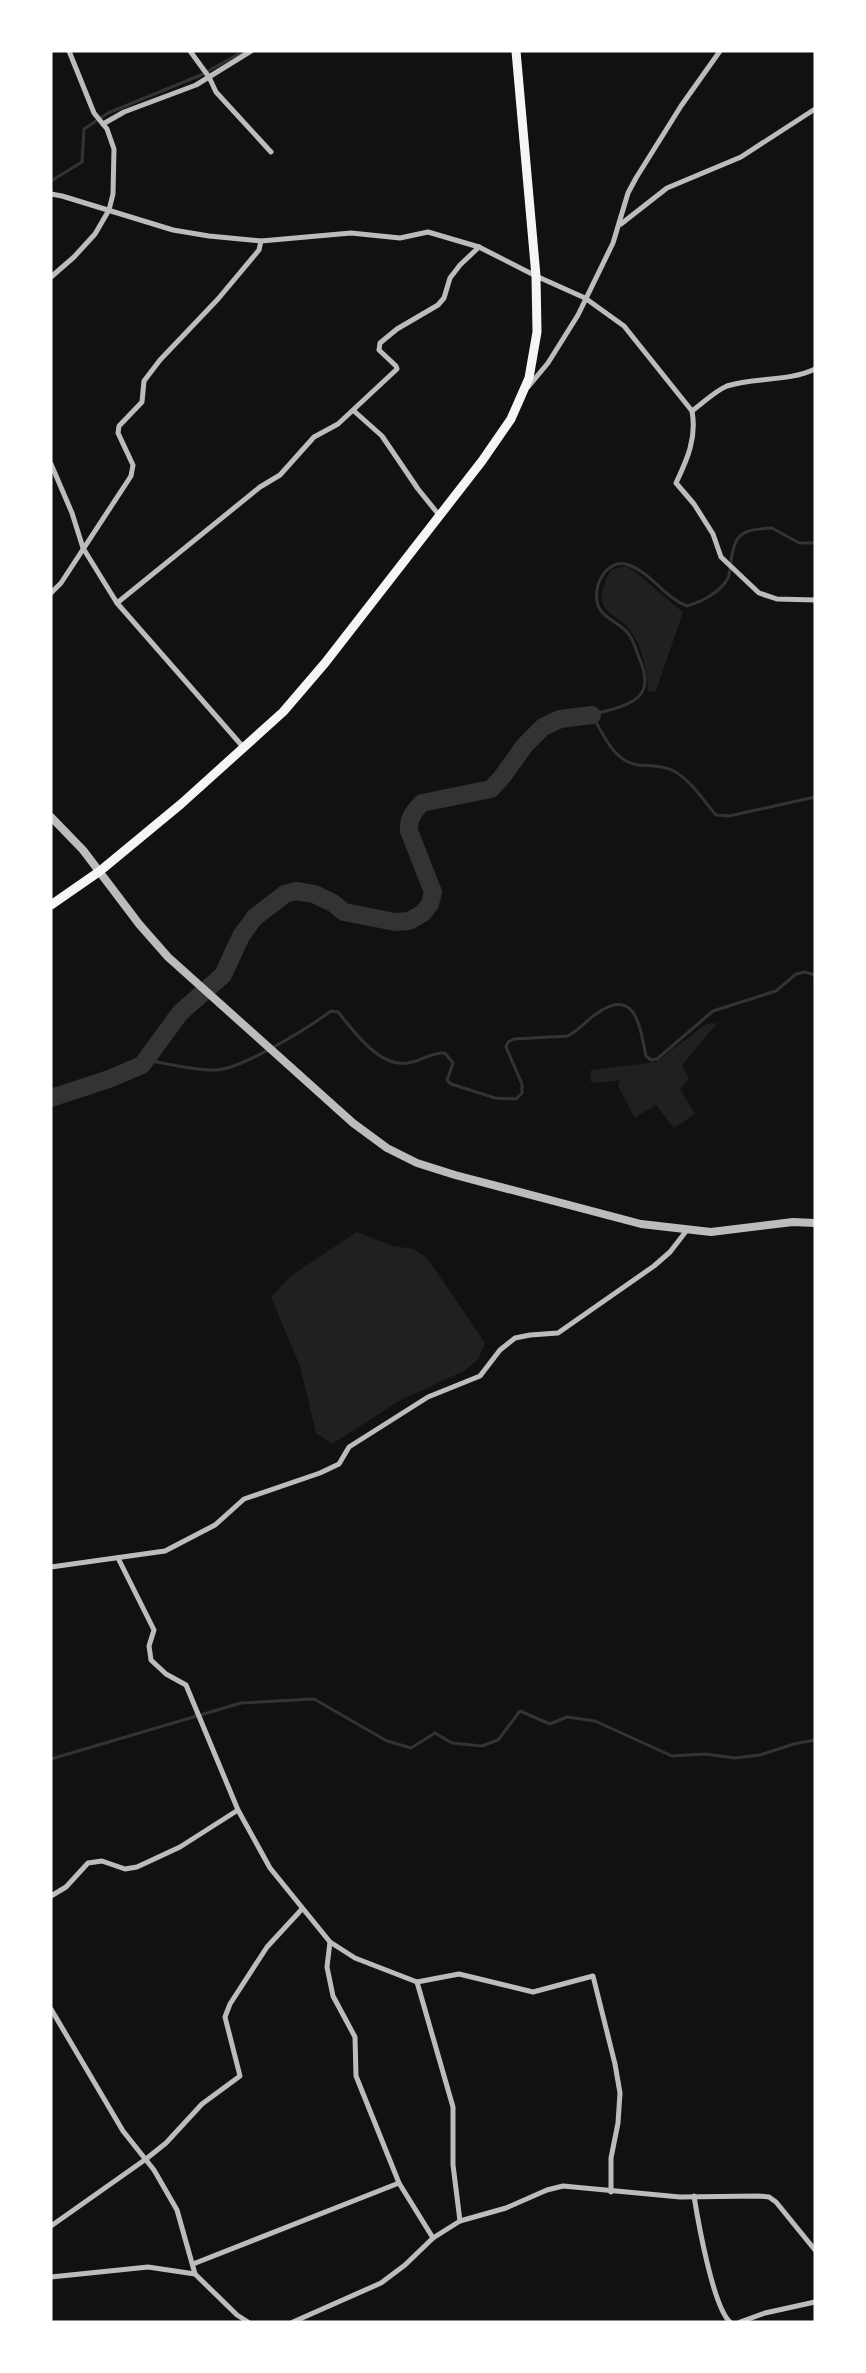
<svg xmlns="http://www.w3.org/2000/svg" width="866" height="2373" viewBox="0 0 866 2373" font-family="Mulish,sans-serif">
  <rect width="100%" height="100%" fill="#111"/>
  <g fill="#202020">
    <path d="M 626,566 C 648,579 662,597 683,612 L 656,691 L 648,692 C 647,671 643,648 630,630 C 620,617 599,613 602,593 C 604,583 606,577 612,569 Z"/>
    <path d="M 717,1023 L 682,1065 L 689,1079 L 680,1089 L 695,1114 L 674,1128 L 656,1105 L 635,1118 L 618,1086 L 620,1080 L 597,1083 L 590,1081 L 591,1070 L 656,1062 L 706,1024 Z"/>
    <path d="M 357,1232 L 392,1246 L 414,1249 L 427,1258 L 485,1343 L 478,1359 L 464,1371 L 401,1400 L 332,1444 L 316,1433 L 300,1366 L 271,1297 L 291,1276 Z"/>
  </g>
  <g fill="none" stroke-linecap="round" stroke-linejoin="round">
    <g stroke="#333" stroke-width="3">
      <path d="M 51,181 L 82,162 L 84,129 L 108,113 L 201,75 L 244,51"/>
      <path d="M 815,543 L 799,543 L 772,528 C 743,529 734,533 731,562 C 730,567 730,574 728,578 C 721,592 701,602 687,606 C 664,597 651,573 629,565 C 605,556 588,593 601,611 C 607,619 620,624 627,632 C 634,639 636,651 640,660 C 658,703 624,705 592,715 C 603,734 614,762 638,765 C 650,766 661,765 672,770 C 690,779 703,800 716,815 L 729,816 L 815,797"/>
      <path d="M 144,1060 C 167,1063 193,1071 216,1070 C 242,1069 308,1028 331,1011 L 338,1012 C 354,1031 379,1068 408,1063 C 422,1061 431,1052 445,1053 L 453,1063 L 447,1080 L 451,1084 L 495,1098 L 516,1099 L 522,1093 L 522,1084 L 506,1047 L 508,1042 L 514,1039 L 568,1036 C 579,1030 586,1021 596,1014 C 636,985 640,1028 646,1056 L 651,1060 L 657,1059 L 713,1011 L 776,991 L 796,974 L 805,972 L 815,975"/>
      <path d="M 51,1759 L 241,1703 L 314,1699 L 387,1741 L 411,1748 L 435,1733 L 452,1743 L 482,1746 L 498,1740 L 520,1711 L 550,1724 L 567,1717 L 595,1721 L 672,1756 L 705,1754 L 735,1758 L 760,1755 L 794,1744 L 815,1740"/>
    </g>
    <path stroke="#333" stroke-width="18" d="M 51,1098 L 109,1079 L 142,1065 L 180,1013 L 223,975 L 241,936 L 255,917 L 285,894 L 296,891 L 314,894 L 333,903 L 344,912 L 395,922 L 409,921 L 423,913 L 430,904 L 433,892 L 409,831 C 408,818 414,811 422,803 L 491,789 L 502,777 L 525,745 L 543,727 L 560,719 L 592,715"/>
    <g stroke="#bcbcbc" stroke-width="5">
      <path d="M 190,51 L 209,77 L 216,92 L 271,152"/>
      <path d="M 103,124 L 124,112 L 196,85 L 251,51"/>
      <path d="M 51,194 L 62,196 L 173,230 L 209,236 L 261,241 L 351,233 L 400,238 L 428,232 L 479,247 L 536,276 L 585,298 L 624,326 L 692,411 C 697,438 687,460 676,483 L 694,504 L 713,534 L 721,557 L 759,593 L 777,599 L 815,600"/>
      <path d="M 621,224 L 667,188 L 741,157 L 815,109"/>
      <path d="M 51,277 L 74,257 L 95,234 L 109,210 L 113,194 L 114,149 L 107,129 L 94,113 L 69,51"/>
      <path d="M 528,387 L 548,363 L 578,315 L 613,243 L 628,193 L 636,178 L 681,106 L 720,51"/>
      <path d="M 354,411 L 382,436 L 418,489 L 439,515"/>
      <path d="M 692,411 C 703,403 715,391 727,386 C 755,377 788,382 815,369"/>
      <path d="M 51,464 L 72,513 L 83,548 L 117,603 L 244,748"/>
      <path d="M 51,593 L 61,583 L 131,476 L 133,465 L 118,433 L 119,426 L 142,402 L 144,381 L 160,360 L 218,299 L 259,250 L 261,241"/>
      <path d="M 117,603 L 260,487 L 280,475 L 314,437 L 338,424 L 397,369 L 396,366 L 379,350 L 380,343 L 397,329 L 438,305 L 444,298 L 450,278 L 460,265 L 479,247"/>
      <path d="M 118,1558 L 154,1630 L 149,1646 L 151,1660 L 166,1674 L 186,1685 L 238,1810 L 270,1868 L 330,1942 L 355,1958 L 417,1982 L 459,1974 L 533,1992 L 593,1976 L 615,2064 L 620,2093 L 618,2123 L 611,2158 L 611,2192"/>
      <path d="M 51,1567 L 165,1551 L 215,1525 L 244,1499 L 320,1473 L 339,1464 L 349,1447 L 428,1397 L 480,1376 L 500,1350 L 515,1338 L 530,1335 L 558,1333 L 654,1266 L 670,1252 L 687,1230"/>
      <path d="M 51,1896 L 66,1887 L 88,1863 L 102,1861 L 125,1869 L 137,1867 L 180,1847 L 238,1810"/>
      <path d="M 330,1942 L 327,1967 L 333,1996 L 355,2037 L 356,2076 L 399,2183 L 433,2238"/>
      <path d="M 417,1982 L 453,2107 L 453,2165 L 460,2221"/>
      <path d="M 51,2009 L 123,2131 L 154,2170 L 177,2210 L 195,2274 L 237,2315 L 248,2322"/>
      <path d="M 694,2196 C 698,2221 713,2307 730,2322"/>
      <path d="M 51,2226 L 146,2159 L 166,2143 L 202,2104 L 240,2076 L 225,2017 L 230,2004 L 267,1947 L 302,1909"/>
      <path d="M 193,2264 L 399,2183"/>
      <path d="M 51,2277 L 148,2267 L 195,2274"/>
      <path d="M 293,2322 L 381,2283 L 405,2265 L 433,2238 L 460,2221 L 506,2208 L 547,2190 L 563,2186 L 680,2197 L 758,2196 L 769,2197 L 776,2202 L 815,2250"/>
      <path d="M 740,2322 L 765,2313 L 815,2302"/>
    </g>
    <path stroke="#bcbcbc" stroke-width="8" d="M 51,817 L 83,850 L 139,924 L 168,957 L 353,1123 L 387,1148 L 417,1163 L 455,1175 L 641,1224 L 711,1232 L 793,1222 L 815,1223"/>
    <path stroke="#f5f5f5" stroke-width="9" d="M 51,905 L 100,871 L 181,804 L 283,712 L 325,663 L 482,461 L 511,419 L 529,378 L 537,332 L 536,276 L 516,51"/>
  </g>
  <rect width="866" height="2373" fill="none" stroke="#ffffff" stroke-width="105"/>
</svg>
